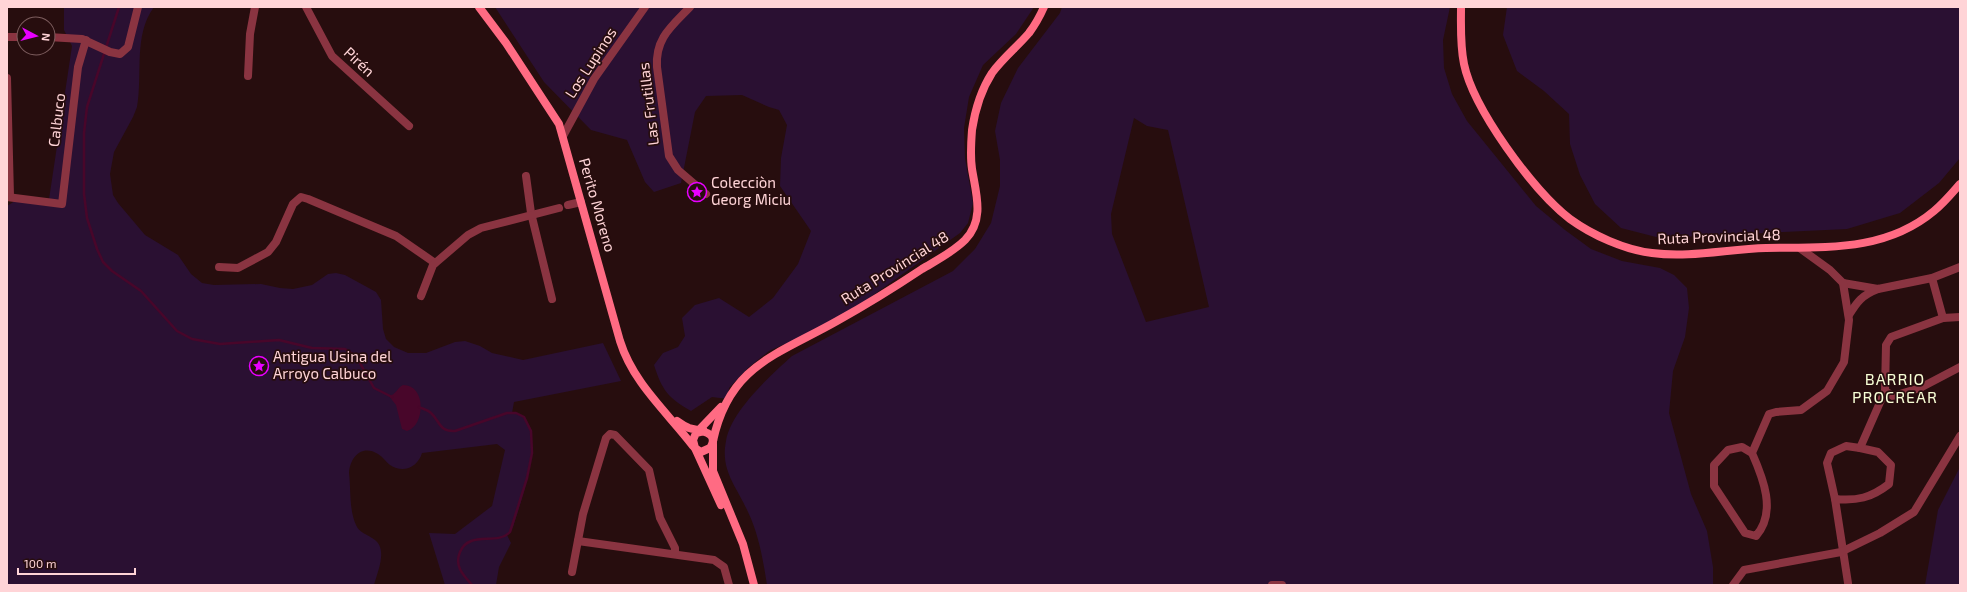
<svg xmlns="http://www.w3.org/2000/svg" width="1967" height="592" viewBox="0 0 1967 592" font-family="'Exo 2',sans-serif">
  <rect width="100%" height="100%" fill="#270d0e"/>
  <g fill="#2a1032" fill-rule="evenodd">
    <path d="M 64,7 L 154,7 C 133,35 143,75 137,107 L 133,117 L 114,152 L 110,174 L 113,195 L 118,203 L 145,235 L 178,255 L 191,274 L 202,283 L 214,285 L 261,284 L 280,288 L 293,289 L 312,285 L 328,274 L 336,273 L 345,275 L 376,292 L 381,300 L 383,329 L 386,339 L 394,347 L 408,353 L 426,353 L 455,342 L 465,341 L 480,346 L 492,353 L 523,360 L 603,343 L 621,381 L 514,402 L 512,413 C 553,418 520,503 513,527 L 507,535 L 511,543 L 499,567 L 496,585 L 445,585 L 429,533 L 455,534 L 492,506 L 505,450 L 497,444 L 422,453 C 418,467 403,474 390,465 C 386,462 383,457 378,454 C 362,444 350,457 349,473 C 351,489 349,510 356,525 C 359,532 366,534 372,538 C 389,547 378,570 374,585 L 7,585 L 7,206 L 15,201 L 48,206 L 72,46 L 64,30 Z"/>
    <path d="M 495,7 L 1034,7 L 1016,34 L 983,65 L 969,97 L 964,128 L 965,158 L 973,203 L 968,223 L 960,233 L 837,321 L 769,351 L 748,368 L 729,388 L 728,399 L 712,397 L 691,411 C 668,398 662,390 654,365 L 663,353 L 678,347 L 685,336 L 682,318 L 695,305 L 719,298 L 749,317 L 773,298 L 798,264 L 811,231 L 780,186 L 781,158 L 787,125 L 779,110 L 769,107 L 742,95 L 706,96 L 695,112 L 681,183 L 654,192 L 645,182 L 627,140 L 591,130 L 544,82 Z"/>
    <path d="M 1062,7 L 1450,7 L 1443,40 L 1444,68 L 1452,94 L 1467,121 L 1536,206 L 1565,230 L 1591,249 L 1622,261 L 1660,268 L 1674,275 L 1687,288 L 1689,308 L 1685,337 L 1673,371 L 1669,413 L 1691,494 L 1707,531 L 1713,567 L 1713,585 L 767,585 C 763,560 759,535 748,512 C 737,487 720,471 726,441 C 731,411 770,376 792,356 L 953,271 L 975,249 L 991,223 L 1000,186 L 1000,160 L 995,131 L 1001,103 L 1018,68 L 1060,13 ZM 1134,118 L 1147,126 L 1168,130 L 1209,307 L 1146,322 L 1112,234 L 1111,214 Z"/>
    <path d="M 1507,7 L 1960,7 L 1960,158 L 1939,183 L 1900,213 L 1847,229 L 1660,238 L 1621,228 L 1595,204 L 1580,175 L 1570,144 L 1569,114 L 1544,91 L 1517,71 L 1503,35 Z"/>
    <path d="M 1960,467 L 1960,585 L 1925,585 L 1938,510 Z"/>
  </g>
  <path fill="#48062a" d="M 403,385 C 427,385 425,426 407,431 L 402,429 L 396,405 L 389,396 C 396,395 397,388 403,385 Z"/>
  <g fill="none" stroke-linecap="round" stroke-linejoin="round">
    <g stroke="#48062a" stroke-width="2.5">
      <path d="M 119,7 L 87,107 L 84,133 L 84,194 L 87,218 L 97,249 L 103,262 L 112,271 L 141,291 L 177,331 L 192,339 L 220,344 L 279,340 L 312,348 L 345,349 L 356,356 L 374,388 L 392,397"/>
      <path d="M 419,407 C 423,409 428,410 431,413 C 440,421 439,432 455,431 L 507,413 L 516,413 L 524,417 L 531,431 L 532,453 L 527,478 L 510,532 C 497,546 469,530 460,552 C 454,566 463,575 472,585"/>
    </g>
    <g stroke="#8a3441" stroke-width="8">
      <path d="M 306,7 L 332,56 L 409,126"/>
      <path d="M 690,7 C 672,26 655,38 657,67 L 669,156 L 678,170 L 706,194"/>
      <path d="M 7,37 L 24,37"/>
      <path d="M 48,37 L 82,39 L 110,52 L 120,54 L 128,47 L 138,7"/>
      <path d="M 248,76 L 250,34 L 255,7"/>
      <path d="M 7,78 L 10,196"/>
      <path d="M 563,136 L 594,79 L 645,7"/>
      <path d="M 526,176 L 531,213 L 552,299"/>
      <path d="M 7,197 L 62,204 L 78,67 L 86,40"/>
      <path d="M 568,205 L 581,202"/>
      <path d="M 1801,249 L 1830,270 L 1843,283 L 1878,289 L 1932,278 L 1960,267"/>
      <path d="M 219,267 L 238,268 L 268,252 L 276,242 L 293,204 L 301,197 L 308,199 L 396,236 L 435,263"/>
      <path d="M 1932,278 L 1943,318"/>
      <path d="M 421,296 L 433,265 L 468,235 L 481,228 L 559,208"/>
      <path d="M 1849,315 C 1857,302 1862,295 1878,289"/>
      <path d="M 1960,317 L 1943,318 L 1891,337 L 1886,345 L 1885,391 L 1893,396 L 1920,388 L 1960,367"/>
      <path d="M 1752,453 L 1742,447 L 1728,450 L 1714,465 L 1714,486 L 1745,533 L 1756,536 C 1777,512 1763,478 1752,453 L 1769,414 L 1776,412 L 1801,410 L 1827,391 L 1844,362 L 1849,320 L 1843,283"/>
      <path d="M 1835,499 L 1827,463 L 1831,453 L 1846,446 L 1860,448"/>
      <path d="M 578,541 L 714,560 L 724,567 L 729,585"/>
      <path d="M 572,572 L 583,514 L 606,438 L 610,434 L 615,435 L 649,470 L 660,518 L 675,548 L 675,554"/>
      <path d="M 1848,583 L 1835,499 C 1857,501 1871,498 1889,484 L 1891,465 L 1878,452 L 1860,448 L 1885,391"/>
      <path d="M 1272,585 L 1282,585"/>
      <path d="M 1733,585 L 1744,570 L 1841,552 L 1880,533 L 1914,512 L 1960,436"/>
    </g>
    <g stroke="#ff6b83" stroke-width="8">
      <path d="M 479,7 L 506,43 L 559,124 L 620,341 C 633,383 667,412 693,446"/>
      <path d="M 1461,7 C 1461,26 1460,45 1464,64 C 1473,108 1533,191 1570,219 C 1592,235 1625,250 1652,253 C 1690,258 1728,249 1766,248 C 1825,247 1885,252 1934,211 C 1944,203 1952,193 1960,184"/>
      <path d="M 677,421 C 681,424 684,426 689,428 C 699,431 721,432 710,448 L 701,452 L 695,448 L 693,440 L 696,433 L 704,431"/>
      <path d="M 697,432 L 721,407"/>
      <path d="M 713,441 C 729,365 777,355 837,321 C 866,305 895,287 922,269 C 937,260 953,252 965,240 C 985,219 976,194 972,169 C 970,156 971,143 972,130 C 975,110 981,90 992,73 C 1003,58 1017,47 1029,33 C 1035,25 1040,16 1044,7"/>
      <path d="M 713,444 L 713,471 L 743,544 L 754,585"/>
      <path d="M 695,448 L 721,505"/>
    </g>
  </g>
  <defs>
    <g id="sight-ring" transform="scale(1)"><circle r="9.5" fill="#270d0e" stroke="#e800ff" stroke-width="1.5"/><path d="M0-6L1.8-2.2L6-1.7L2.9 1.2L3.7 5.4L0 3.3L-3.7 5.4L-2.9 1.2L-6-1.7L-1.8-2.2Z" fill="#e800ff"/></g>
  </defs>
  <g fill-rule="evenodd">
    <use href="#sight-ring" x="697" y="192"/>
    <use href="#sight-ring" x="259" y="366"/>
  </g>
  <g text-anchor="middle" stroke-width="3.5" stroke-linejoin="round" paint-order="stroke">
    <g font-size="15" fill="#ffd4d7" stroke="#270d0e">
      <text transform="translate(359 62) rotate(43)" y="5">Pirén</text>
      <text transform="translate(591 63) rotate(-57)" y="5">Los Lupinos</text>
      <text transform="translate(649 104) rotate(-97)" y="5">Las Frutillas</text>
      <text transform="translate(57 120) rotate(-83)" y="5">Calbuco</text>
      <text transform="translate(597 205) rotate(74)" y="5">Perito Moreno</text>
      <text transform="translate(1719 237) rotate(-2)" y="5">Ruta Provincial 48</text>
      <text transform="translate(895 268) rotate(-32)" y="5">Ruta Provincial 48</text>
    </g>
    <g font-size="15" fill="#ffd4d7" stroke="#270d0e" text-anchor="start">
      <text x="711" y="188">Colecciòn<tspan x="711" dy="17">Georg Miciu</tspan></text>
      <text x="273" y="362">Antigua Usina del<tspan x="273" dy="17">Arroyo Calbuco</tspan></text>
    </g>
    <g font-size="16" letter-spacing="1" fill="#f8ffd6" stroke="#270d0e">
      <text x="1895" y="385">BARRIO<tspan x="1895" dy="18">PROCREAR</tspan></text>
    </g>
  </g>
  <rect width="1967" height="592" fill="none" stroke="#ffd4d7" stroke-width="16"/>
  <g transform="translate(36 36) rotate(97)"><circle r="19" fill="#270d0e" stroke="#7d5d5e"/>
  <path d="M0-3L7 15L0 10L-7 15Z" fill="#e800ff"/>
  <text y="-6" font-size="11" font-weight="bold" text-anchor="middle" fill="#ffd4d7">N</text>
  </g>
  <path d="M18 568v6h117v-6" fill="none" stroke="#ffd4d7" stroke-width="2"/>
  <text x="24" y="568" font-size="12" fill="#ffd4d7" stroke="#270d0e" stroke-width="3" paint-order="stroke">100 m</text>
</svg>
